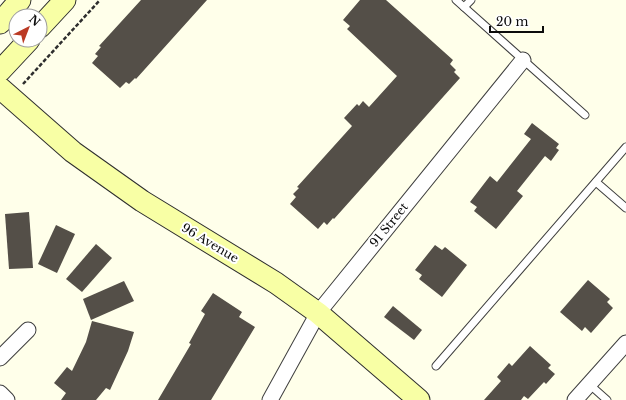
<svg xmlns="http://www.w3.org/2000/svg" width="626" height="400" viewBox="0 0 626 400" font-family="'Libre Baskerville',serif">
  <rect width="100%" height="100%" fill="#ffffea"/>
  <g fill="#544f48">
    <path d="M 141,0 L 207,0 L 136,79 L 135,78 L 129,84 L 126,82 L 120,88 L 92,63 L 98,56 L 95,54 L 101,47 L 99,46 Z"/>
    <path d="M 360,0 L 386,0 L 453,60 L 450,64 L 456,70 L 454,72 L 460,78 L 334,219 L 333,218 L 327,225 L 324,222 L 318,229 L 290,204 L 296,197 L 293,194 L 299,188 L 297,187 L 352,126 L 344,118 L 357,104 L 359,106 L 363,101 L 369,107 L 397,76 L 347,29 L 350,26 L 343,20 Z"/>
    <path d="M 532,123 L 559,144 L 556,148 L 559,150 L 551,161 L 545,156 L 517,191 L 523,196 L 496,229 L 474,211 L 477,207 L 470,202 L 490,176 L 497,182 L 531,139 L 524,134 Z"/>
    <path d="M 29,212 L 33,268 L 9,269 L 5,214 Z"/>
    <path d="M 56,225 L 75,234 L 57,273 L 38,264 Z"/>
    <path d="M 96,244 L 112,258 L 82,292 L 66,279 Z"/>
    <path d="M 435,245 L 442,250 L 445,247 L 467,265 L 442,297 L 419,279 L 422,275 L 415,270 Z"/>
    <path d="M 588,280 L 610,299 L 607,302 L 613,308 L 591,333 L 585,327 L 582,331 L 560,312 Z"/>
    <path d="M 124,281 L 134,301 L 91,320 L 83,299 Z"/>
    <path d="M 213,293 L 242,312 L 239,317 L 255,327 L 211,400 L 158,400 L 191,344 L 189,343 L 205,314 L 201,311 Z"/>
    <path d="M 393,306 L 422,330 L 414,340 L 384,317 Z"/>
    <path d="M 92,321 L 134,332 L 128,351 L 110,390 L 106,388 L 96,400 L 61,400 L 66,393 L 54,383 L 67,367 L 72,371 L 86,342 Z"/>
    <path d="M 530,346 L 551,365 L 548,368 L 555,374 L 546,384 L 544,382 L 528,399 L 524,396 L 521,400 L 484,400 L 501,381 L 497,377 L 509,363 L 512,366 Z"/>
  </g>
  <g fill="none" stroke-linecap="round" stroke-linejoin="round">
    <g stroke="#3f3f3f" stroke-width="9">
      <g id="lane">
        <path d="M 456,0 L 585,115"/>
        <path d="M 464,7 L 471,0"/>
        <path d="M 596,182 L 626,208"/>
        <path d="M 436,366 L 626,147"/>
        <path d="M 589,384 L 607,400"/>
      </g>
    </g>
    <g stroke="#3f3f3f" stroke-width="17">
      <g id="street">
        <path d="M 0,358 L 28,330"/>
        <path d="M 0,393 L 7,400"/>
        <path d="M 270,400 L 318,313 L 523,60"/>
        <path d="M 575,400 L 626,343"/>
      </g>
    </g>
    <g stroke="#2e2e2e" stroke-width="23">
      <g id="secondary">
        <path d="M 0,23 L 20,0"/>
        <path d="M 40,27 L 65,0"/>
        <path d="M 0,71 L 29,40"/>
        <path d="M 0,88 L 73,152 L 142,201 L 276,283 L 318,313 L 419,400"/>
      </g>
    </g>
    <path stroke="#2e2e2e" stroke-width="2.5" stroke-dasharray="4 2" stroke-linecap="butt" d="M 23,84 L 100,0"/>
    <use href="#lane" stroke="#fff" stroke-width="7"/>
    <use href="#street" stroke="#fff" stroke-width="15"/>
    <use href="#secondary" stroke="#f8ffa5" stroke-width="21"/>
  </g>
  <g text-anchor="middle" stroke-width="4" stroke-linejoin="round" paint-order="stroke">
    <g font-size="12" fill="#0c0c0c" stroke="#fff">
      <text transform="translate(389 225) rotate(-51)" y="4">91 Street</text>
      <text transform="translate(210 243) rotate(31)" y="4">96 Avenue</text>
    </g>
  </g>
  <g transform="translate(28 28) rotate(42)"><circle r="19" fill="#ffffff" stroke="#9e9e9e"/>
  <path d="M0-3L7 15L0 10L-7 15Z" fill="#bb3a24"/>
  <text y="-6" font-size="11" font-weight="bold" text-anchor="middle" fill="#0c0c0c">N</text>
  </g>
  <path d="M490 26v6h53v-6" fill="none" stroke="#0c0c0c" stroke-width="2"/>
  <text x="496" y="26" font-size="12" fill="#0c0c0c" stroke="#ffffff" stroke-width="3" paint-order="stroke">20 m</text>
</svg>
